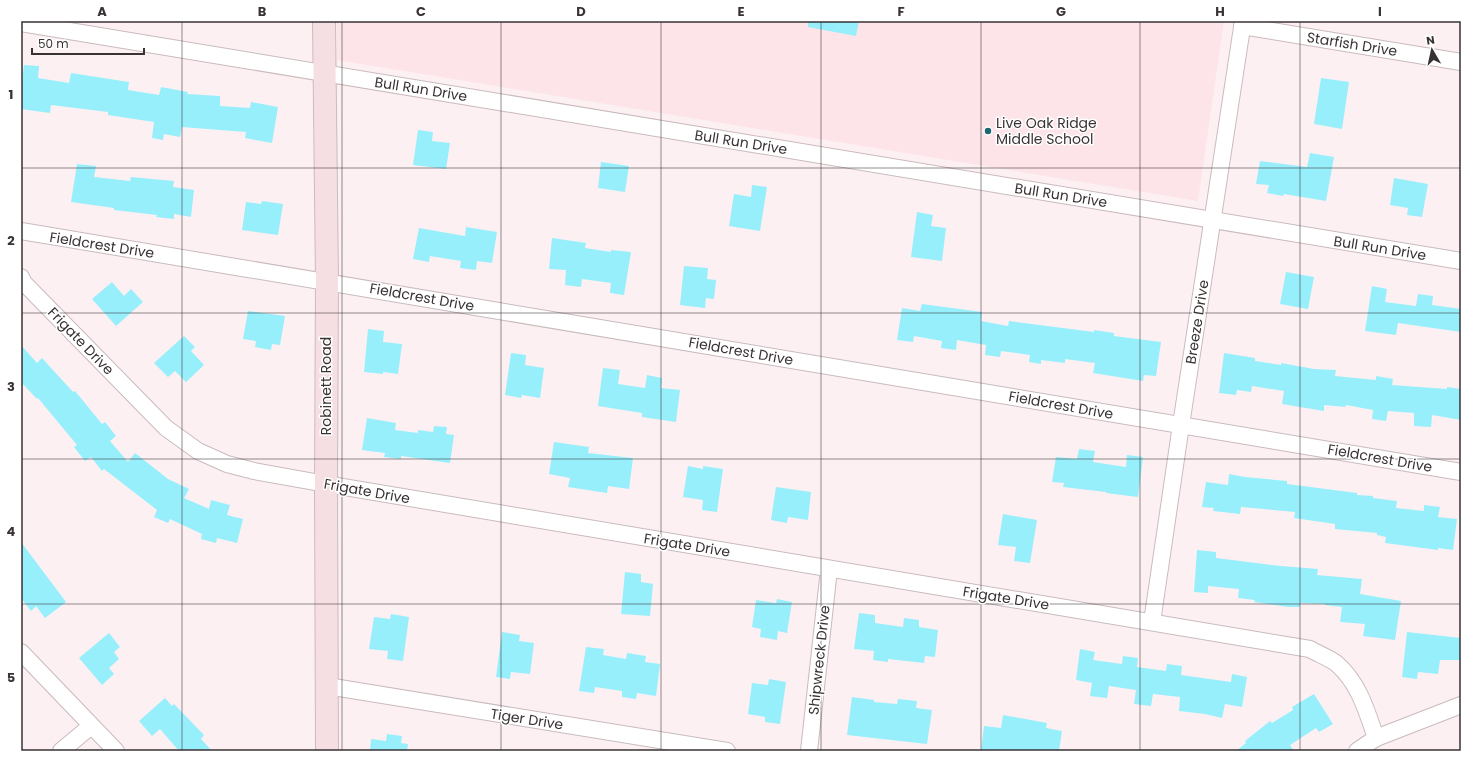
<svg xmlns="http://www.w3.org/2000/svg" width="1482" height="772" viewBox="0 0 1482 772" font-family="Poppins,sans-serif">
  <rect width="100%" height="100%" fill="#fdf0f2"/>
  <path fill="#fde4e8" d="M 337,21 L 1224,21 L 1198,201 L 337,60 Z"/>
  <g fill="#97effc">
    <path d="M 808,21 L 859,21 L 856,36 L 808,27 Z"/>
    <path d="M 24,65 L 39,66 L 38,78 L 69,83 L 71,73 L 129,82 L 128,90 L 159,95 L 161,87 L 188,92 L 187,94 L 220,96 L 220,106 L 250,108 L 251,102 L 278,107 L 272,143 L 245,138 L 246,132 L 182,127 L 180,137 L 164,134 L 163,140 L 152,138 L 154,122 L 108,115 L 108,112 L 51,105 L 50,113 L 21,109 L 21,88 Z"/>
    <path d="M 1321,78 L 1349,82 L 1342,129 L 1314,124 Z"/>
    <path d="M 418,130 L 433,132 L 432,141 L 450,143 L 446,169 L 413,165 Z"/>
    <path d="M 1310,153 L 1334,157 L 1326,201 L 1284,194 L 1283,196 L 1267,193 L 1269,185 L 1256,184 L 1260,161 L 1307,167 Z"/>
    <path d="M 601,162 L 629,166 L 625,192 L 598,188 Z"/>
    <path d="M 77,164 L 96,166 L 94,177 L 130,181 L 131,177 L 174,181 L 173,187 L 194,190 L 191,217 L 174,214 L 174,219 L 156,217 L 157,215 L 114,210 L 114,208 L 71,202 Z"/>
    <path d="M 1394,178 L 1428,184 L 1422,217 L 1407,215 L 1408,208 L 1390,205 Z"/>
    <path d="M 752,185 L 767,187 L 760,231 L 729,226 L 734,194 L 751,197 Z"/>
    <path d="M 262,201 L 283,204 L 278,235 L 242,230 L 246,202 L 261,204 Z"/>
    <path d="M 917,212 L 933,215 L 931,226 L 946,228 L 942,261 L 911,257 Z"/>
    <path d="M 466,227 L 497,232 L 492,263 L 477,261 L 476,270 L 460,268 L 461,261 L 430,256 L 429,262 L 413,259 L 419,228 L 465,236 Z"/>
    <path d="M 552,238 L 586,243 L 585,248 L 611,252 L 611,250 L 631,252 L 624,295 L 610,293 L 611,283 L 582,279 L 581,287 L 565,285 L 566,270 L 549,269 Z"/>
    <path d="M 684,266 L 708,268 L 707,279 L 716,280 L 714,299 L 706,298 L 705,308 L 680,305 Z"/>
    <path d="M 1286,272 L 1314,277 L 1308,309 L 1280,304 Z"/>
    <path d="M 112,282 L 124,296 L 131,289 L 143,302 L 116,326 L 92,299 Z"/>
    <path d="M 1372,286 L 1387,289 L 1385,302 L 1416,306 L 1418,294 L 1433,296 L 1432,305 L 1461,309 L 1461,332 L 1398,323 L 1396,335 L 1365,331 Z"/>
    <path d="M 922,304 L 982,312 L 981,321 L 1008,326 L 1009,321 L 1094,332 L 1094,330 L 1114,333 L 1114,336 L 1161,342 L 1156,376 L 1144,375 L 1143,381 L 1093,373 L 1095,363 L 1065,359 L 1065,363 L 1041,360 L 1041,364 L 1029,362 L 1030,355 L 1001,351 L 1000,357 L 985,355 L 986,345 L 957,340 L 956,350 L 941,348 L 942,341 L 914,336 L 913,342 L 897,340 L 902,308 L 920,311 Z"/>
    <path d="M 248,311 L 285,316 L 280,345 L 272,344 L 271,350 L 255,347 L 256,341 L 243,339 Z"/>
    <path d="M 368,329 L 384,331 L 383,342 L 402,344 L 398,374 L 383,372 L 383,374 L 364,372 Z"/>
    <path d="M 184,336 L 195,347 L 191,351 L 204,365 L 186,382 L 175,371 L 168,377 L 154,363 Z"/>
    <path d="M 21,345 L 37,363 L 42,358 L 73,392 L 75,391 L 102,424 L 105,422 L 116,436 L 110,441 L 128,462 L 135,453 L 168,479 L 189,489 L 184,498 L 209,509 L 211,500 L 230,505 L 227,515 L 243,519 L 237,543 L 217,538 L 216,543 L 201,539 L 202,534 L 170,519 L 168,523 L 154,517 L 157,510 L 104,469 L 102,471 L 91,457 L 85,461 L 74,447 L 77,445 L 38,398 L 37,399 L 21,382 Z"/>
    <path d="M 511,353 L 526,355 L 525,365 L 544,368 L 540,398 L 522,395 L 521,398 L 505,395 Z"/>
    <path d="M 1224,353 L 1255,358 L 1255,361 L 1281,365 L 1281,363 L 1314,369 L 1336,370 L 1335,376 L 1376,380 L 1376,376 L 1393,379 L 1392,385 L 1447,389 L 1447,387 L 1461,389 L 1461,420 L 1432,415 L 1431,427 L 1414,426 L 1414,413 L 1388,411 L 1386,421 L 1372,419 L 1373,410 L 1346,405 L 1345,407 L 1324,405 L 1324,411 L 1282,404 L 1284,391 L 1252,386 L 1251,392 L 1237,390 L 1236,395 L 1219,393 Z"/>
    <path d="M 603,368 L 620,370 L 618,384 L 645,388 L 647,375 L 662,378 L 661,388 L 680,390 L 676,422 L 642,417 L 642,413 L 598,406 Z"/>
    <path d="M 367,418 L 396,423 L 395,430 L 418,433 L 418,430 L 433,432 L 434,426 L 447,427 L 446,434 L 454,435 L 450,463 L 401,456 L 401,459 L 384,457 L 385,453 L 362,450 Z"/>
    <path d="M 554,442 L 589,447 L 588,453 L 633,458 L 629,489 L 608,486 L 607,493 L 568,487 L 570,478 L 549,474 Z"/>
    <path d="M 1079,449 L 1095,451 L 1093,462 L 1126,467 L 1127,455 L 1143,457 L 1138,497 L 1106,493 L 1106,492 L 1063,487 L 1064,483 L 1052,482 L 1056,457 L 1077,459 Z"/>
    <path d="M 688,466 L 703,469 L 703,466 L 723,469 L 717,512 L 702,510 L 703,500 L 683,497 Z"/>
    <path d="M 1229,474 L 1245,477 L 1287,481 L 1287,484 L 1357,493 L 1357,495 L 1373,496 L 1373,498 L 1397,501 L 1396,508 L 1424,511 L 1424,505 L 1440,507 L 1438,517 L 1457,519 L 1453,550 L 1438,548 L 1438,550 L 1385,543 L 1386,537 L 1377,535 L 1377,533 L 1335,529 L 1335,524 L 1294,518 L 1295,512 L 1241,507 L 1240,514 L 1213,511 L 1214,508 L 1202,507 L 1206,482 L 1228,485 Z"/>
    <path d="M 776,487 L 811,492 L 808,520 L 788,517 L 787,523 L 771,520 Z"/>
    <path d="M 1003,514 L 1037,520 L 1030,563 L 1014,561 L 1016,547 L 998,545 Z"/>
    <path d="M 21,542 L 66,602 L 45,618 L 36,606 L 31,611 L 21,598 Z"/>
    <path d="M 1197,550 L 1216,552 L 1216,558 L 1281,566 L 1318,569 L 1317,575 L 1362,579 L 1360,594 L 1401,601 L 1395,640 L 1363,636 L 1365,624 L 1340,622 L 1342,607 L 1325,605 L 1325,604 L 1300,603 L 1300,607 L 1288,607 L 1254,602 L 1255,600 L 1238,598 L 1239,589 L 1208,586 L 1208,593 L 1194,592 Z"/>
    <path d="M 625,572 L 641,574 L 641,582 L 653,584 L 650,616 L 621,614 Z"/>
    <path d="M 777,599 L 792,602 L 787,633 L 778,631 L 777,640 L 760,637 L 761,629 L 752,627 L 756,600 L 776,603 Z"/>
    <path d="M 859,613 L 875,615 L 875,623 L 903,627 L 904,618 L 919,620 L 919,627 L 938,630 L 935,657 L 925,656 L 924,663 L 888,659 L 888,662 L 873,660 L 874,651 L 854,649 Z"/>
    <path d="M 391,614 L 409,617 L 403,661 L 387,659 L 388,651 L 369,649 L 374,617 L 390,619 Z"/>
    <path d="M 502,632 L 520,635 L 519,641 L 534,643 L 530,674 L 511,672 L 510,679 L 496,677 Z"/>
    <path d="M 1407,632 L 1461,638 L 1461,660 L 1440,660 L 1438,674 L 1418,672 L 1417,679 L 1402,677 Z"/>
    <path d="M 109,633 L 120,647 L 114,652 L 119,659 L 109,668 L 114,674 L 102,685 L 79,658 Z"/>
    <path d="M 586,647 L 604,649 L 603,655 L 626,659 L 627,653 L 646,656 L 645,662 L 660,664 L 656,696 L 637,693 L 636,699 L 622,697 L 622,691 L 595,687 L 594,693 L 579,691 Z"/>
    <path d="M 1080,649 L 1095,652 L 1093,660 L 1122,664 L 1123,656 L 1138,658 L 1137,667 L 1166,671 L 1167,664 L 1182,666 L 1181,675 L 1231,682 L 1232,674 L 1247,677 L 1242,707 L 1225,704 L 1222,718 L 1205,714 L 1179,711 L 1180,697 L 1153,694 L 1151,706 L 1134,704 L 1136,690 L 1109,686 L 1107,698 L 1090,696 L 1092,683 L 1076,680 Z"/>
    <path d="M 769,679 L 786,682 L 780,724 L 765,722 L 765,717 L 748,714 L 752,683 L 768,685 Z"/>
    <path d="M 1314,694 L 1333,724 L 1319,732 L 1316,728 L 1290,745 L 1294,751 L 1236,751 L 1246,743 L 1245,741 L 1270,721 L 1272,723 L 1293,710 L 1292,707 Z"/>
    <path d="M 852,697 L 874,700 L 874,702 L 897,704 L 898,699 L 917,701 L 916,708 L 932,710 L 927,744 L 847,735 Z"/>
    <path d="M 165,698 L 172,706 L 174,704 L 204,735 L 201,739 L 212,751 L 179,751 L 160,729 L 152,736 L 139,721 Z"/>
    <path d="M 1003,715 L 1047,723 L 1046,728 L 1062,731 L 1059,751 L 981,751 L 984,726 L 1001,728 Z"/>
    <path d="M 387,734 L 402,736 L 401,743 L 408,744 L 407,751 L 370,751 L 371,739 L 386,741 Z"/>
  </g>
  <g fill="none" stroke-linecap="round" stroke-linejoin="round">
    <g stroke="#cabbbd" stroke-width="18">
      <g id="street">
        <path d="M 21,23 L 1461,261"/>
        <path d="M 1242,26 L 1461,62"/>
        <path d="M 21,231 L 1461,472"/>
        <path d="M 21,277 L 24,283 L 166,428 L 198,451 L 227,464 L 254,471 L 326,484 L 1310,649 C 1318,654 1330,658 1337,664 C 1359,683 1367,712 1376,738"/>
        <path d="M 1152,622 L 1181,425 L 1243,21"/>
        <path d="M 21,652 L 116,751"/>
        <path d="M 327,686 L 727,751"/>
        <path d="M 61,751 L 91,726"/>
        <path d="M 809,751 L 829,569"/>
        <path d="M 1357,751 L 1376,738 L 1461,705"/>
      </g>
    </g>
    <g stroke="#cabbbd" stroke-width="24">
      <path id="secondary" d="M 324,21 L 327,281 L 326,484 L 327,751"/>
    </g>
    <use href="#street" stroke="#fff" stroke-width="16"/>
    <use href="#secondary" stroke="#f6dfe3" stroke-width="22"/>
  </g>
  <path fill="none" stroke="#383233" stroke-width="1" stroke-opacity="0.55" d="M 182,21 L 182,751M 342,21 L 342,751M 501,21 L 501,751M 661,21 L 661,751M 821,21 L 821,751M 981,21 L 981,751M 1140,21 L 1140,751M 1300,21 L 1300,751M 21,168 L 1461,168M 21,313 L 1461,313M 21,459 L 1461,459M 21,604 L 1461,604"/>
  <circle fill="#1c6771" stroke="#fff" stroke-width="1.5" cx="988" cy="131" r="4"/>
  <g text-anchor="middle" stroke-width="3" stroke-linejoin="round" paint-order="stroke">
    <g font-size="14" fill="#383233" stroke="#fff">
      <text transform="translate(1352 44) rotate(9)" y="5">Starfish Drive</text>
      <text transform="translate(421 89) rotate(9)" y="5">Bull Run Drive</text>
      <text transform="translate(741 142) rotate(9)" y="5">Bull Run Drive</text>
      <text transform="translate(1061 195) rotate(9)" y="5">Bull Run Drive</text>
      <text transform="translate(102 245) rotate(9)" y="5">Fieldcrest Drive</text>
      <text transform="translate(1380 248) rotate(9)" y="5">Bull Run Drive</text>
      <text transform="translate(422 297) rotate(10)" y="5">Fieldcrest Drive</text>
      <text transform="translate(1197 322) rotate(-81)" y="5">Breeze Drive</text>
      <text transform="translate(81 341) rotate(46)" y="5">Frigate Drive</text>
      <text transform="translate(741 351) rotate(10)" y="5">Fieldcrest Drive</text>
      <text transform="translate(326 386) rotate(-90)" y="5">Robinett Road</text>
      <text transform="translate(1061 405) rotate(10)" y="5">Fieldcrest Drive</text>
      <text transform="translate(1380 458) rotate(10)" y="5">Fieldcrest Drive</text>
      <text transform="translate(367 491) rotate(10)" y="5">Frigate Drive</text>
      <text transform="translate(687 545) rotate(9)" y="5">Frigate Drive</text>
      <text transform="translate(1006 598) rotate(9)" y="5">Frigate Drive</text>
      <text transform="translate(819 660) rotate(-84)" y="5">Shipwreck Drive</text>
      <text transform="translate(527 719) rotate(9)" y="5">Tiger Drive</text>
    </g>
    <g font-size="14" fill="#383233" stroke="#fff" text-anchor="start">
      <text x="996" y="128">Live Oak Ridge<tspan x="996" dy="16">Middle School</tspan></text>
    </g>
  </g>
  <rect width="1482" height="772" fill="none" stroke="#ffffff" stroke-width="44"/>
  <g transform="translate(1432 50) rotate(351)" stroke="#ffffff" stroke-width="3" paint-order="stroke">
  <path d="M0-3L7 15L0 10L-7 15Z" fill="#383233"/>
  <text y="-6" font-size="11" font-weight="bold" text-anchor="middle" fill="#383233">N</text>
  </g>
  <path d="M32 48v6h112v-6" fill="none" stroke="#383233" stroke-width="2"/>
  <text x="38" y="48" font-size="12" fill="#383233" stroke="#ffffff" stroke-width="3" paint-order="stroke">50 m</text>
  <rect x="22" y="22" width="1438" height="728" fill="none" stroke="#383233" stroke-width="1.5"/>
  <g font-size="13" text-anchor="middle" font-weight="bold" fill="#383233">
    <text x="102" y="16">A</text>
    <text x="262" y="16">B</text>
    <text x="421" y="16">C</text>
    <text x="581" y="16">D</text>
    <text x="741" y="16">E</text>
    <text x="901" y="16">F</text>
    <text x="1061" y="16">G</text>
    <text x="1220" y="16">H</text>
    <text x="1380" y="16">I</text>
    <text x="11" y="99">1</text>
    <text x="11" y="245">2</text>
    <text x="11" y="391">3</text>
    <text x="11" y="536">4</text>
    <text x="11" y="682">5</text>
  </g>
</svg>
